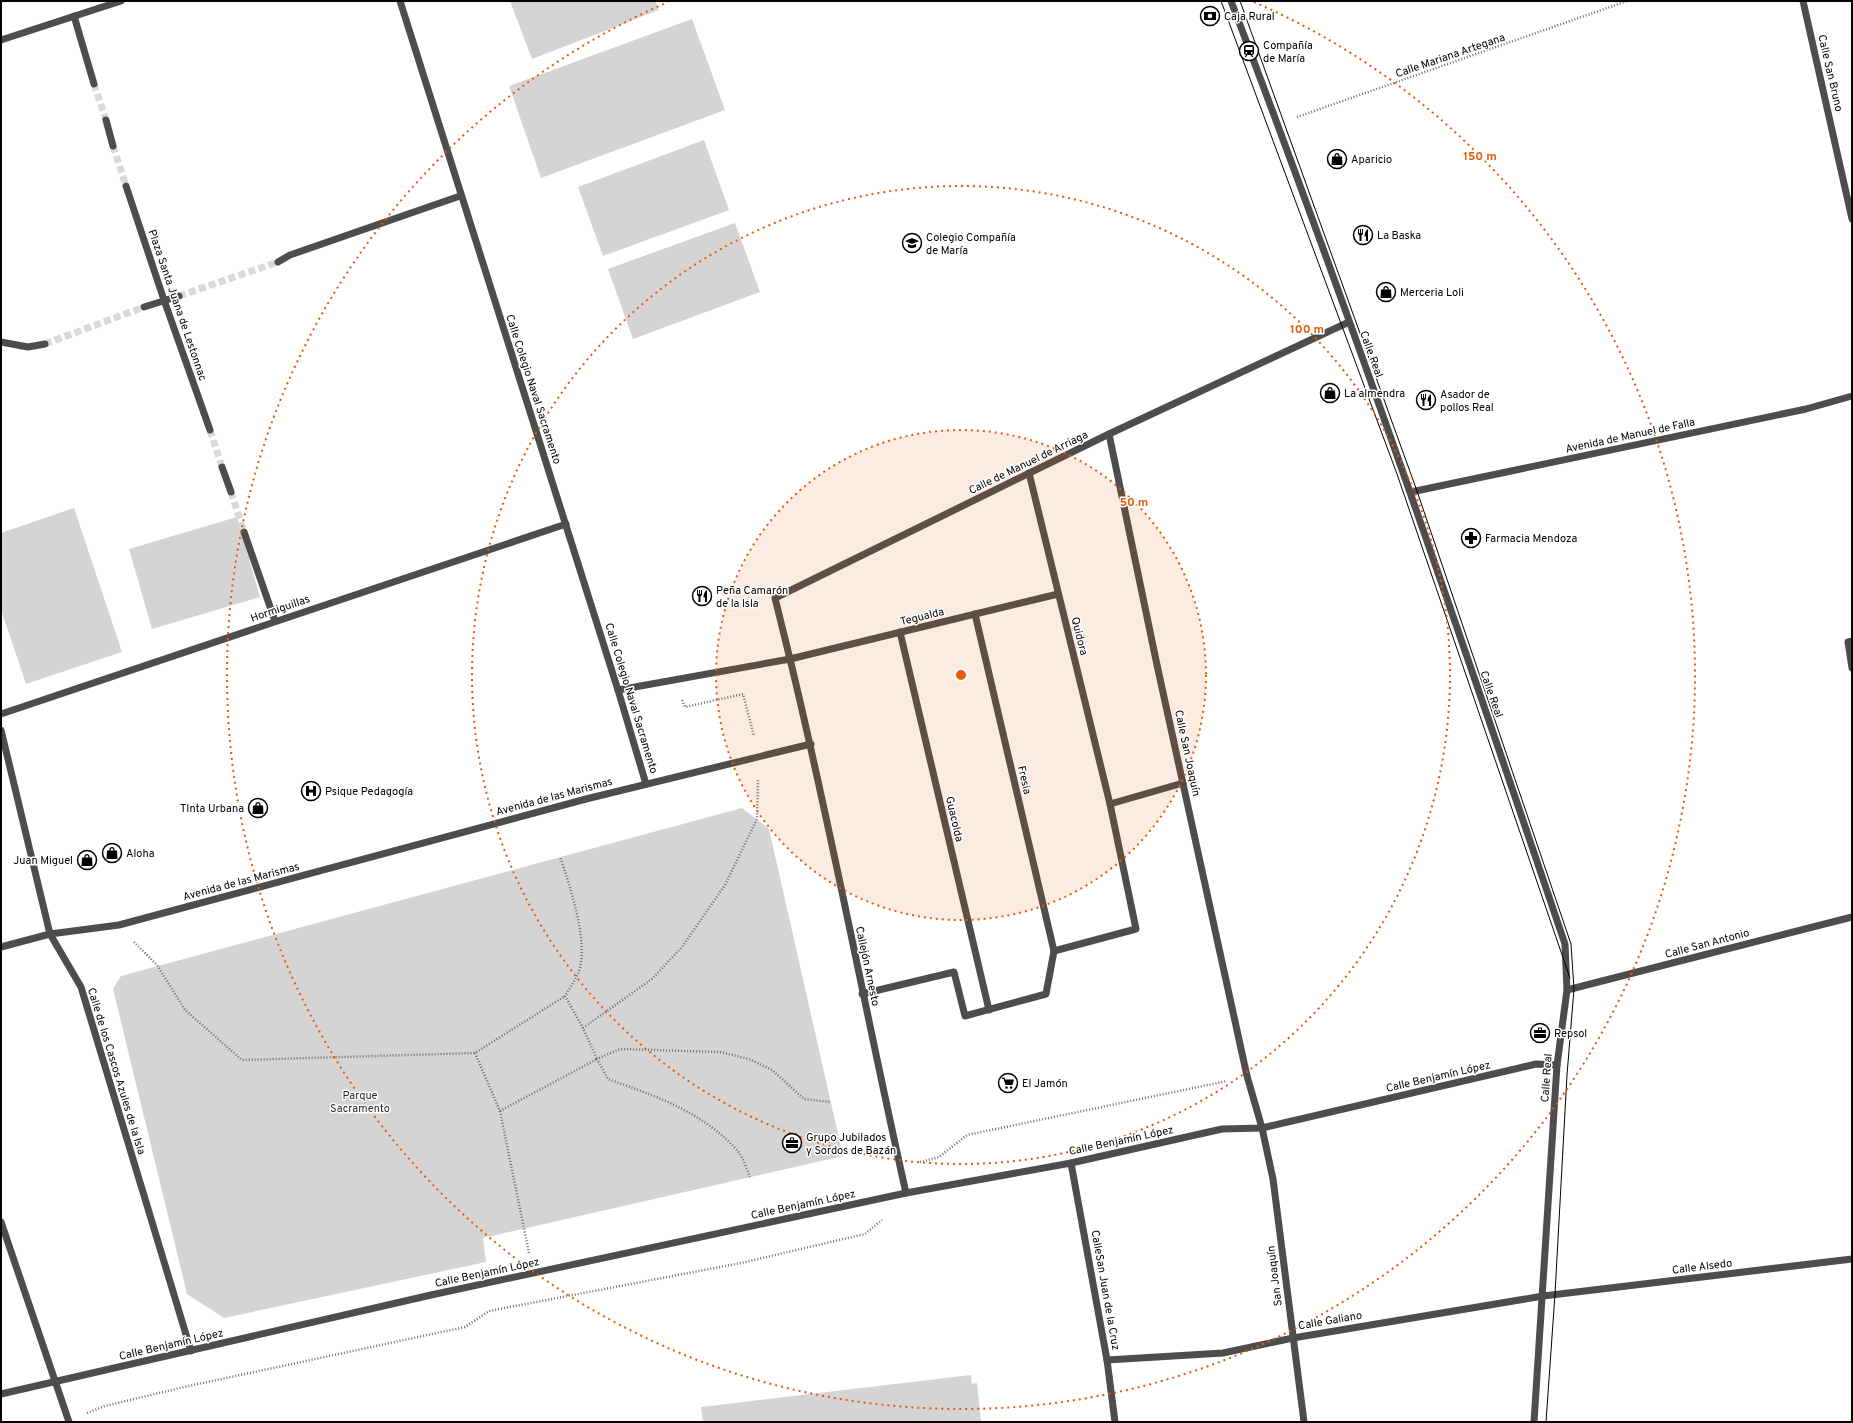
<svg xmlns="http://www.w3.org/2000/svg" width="1853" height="1423" viewBox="0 0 1853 1423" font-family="Overpass,sans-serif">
  <rect width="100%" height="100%" fill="#fff"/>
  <g fill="#d4d4d4">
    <path d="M 510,1 L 655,1 L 659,10 L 532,59 Z"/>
    <path d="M 692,19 L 725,110 L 541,178 L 509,86 Z"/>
    <path d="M 704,140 L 729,210 L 603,256 L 578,187 Z"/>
    <path d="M 735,223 L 760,292 L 633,339 L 608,269 Z"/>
    <path d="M 74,508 L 122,652 L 26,684 L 1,610 L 1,533 Z"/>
    <path d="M 237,517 L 260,597 L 152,629 L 129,549 Z"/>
    <path d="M 742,808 L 769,829 L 843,1156 L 483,1238 L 486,1262 L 224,1318 L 187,1294 L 113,989 L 121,976 Z"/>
    <path d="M 971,1375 L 972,1384 L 977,1383 L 981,1422 L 703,1422 L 701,1407 Z"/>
  </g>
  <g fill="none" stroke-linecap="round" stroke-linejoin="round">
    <g stroke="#d9d9d9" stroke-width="7" stroke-dasharray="7 3.5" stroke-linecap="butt">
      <path d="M 94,84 L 106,120"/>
      <path d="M 113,146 L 126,186"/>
      <path d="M 179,296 L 278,262"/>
      <path d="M 45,344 L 144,307"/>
      <path d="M 210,430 L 222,467"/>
      <path d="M 231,492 L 244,532"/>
    </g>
    <g stroke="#6f6f6f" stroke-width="2.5" stroke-dasharray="1 2" stroke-linecap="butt">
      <path d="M 1297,117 L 1627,1"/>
      <path d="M 682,700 L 685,707 L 743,694 L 754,736"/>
      <path d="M 134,942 L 157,965 L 185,1010 L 242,1060 L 475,1053 L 565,996"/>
      <path d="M 583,1028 L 652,979 L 682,947 L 725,885 L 757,819 L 758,779"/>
      <path d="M 475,1053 L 500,1111 L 597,1059 L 583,1028 L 565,996 C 569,989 574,982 578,974 C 590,945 570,886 560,857"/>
      <path d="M 500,1111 L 529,1253"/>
      <path d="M 920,1162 L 939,1157 L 967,1135 L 1227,1081"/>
      <path d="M 750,1177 C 746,1168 743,1156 736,1149 C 701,1111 655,1096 608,1079 L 597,1059 L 620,1049 L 720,1052 L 749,1059 L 772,1070 L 804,1099 L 830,1102"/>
      <path d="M 87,1413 L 105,1406 L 184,1387 L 465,1327 L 489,1311 L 741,1263 L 865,1234 L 882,1220"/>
    </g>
    <g stroke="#4d4d4d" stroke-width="7">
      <path d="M 400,1 L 618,690 L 646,784"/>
      <path d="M 1231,1 C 1350,313 1458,628 1565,944 L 1567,990 L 1557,1065 L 1534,1422"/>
      <path d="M 1803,1 L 1852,219"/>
      <path d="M 74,16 L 94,84"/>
      <path d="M 1,40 L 121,1"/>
      <path d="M 106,120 L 113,146"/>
      <path d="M 126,186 L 164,300 L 210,430"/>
      <path d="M 278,262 L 290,255 L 460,196"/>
      <path d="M 144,307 L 179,296"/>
      <path d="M 1,342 L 28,347 L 45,344"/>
      <path d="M 1109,434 L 1157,665 L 1247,1076 L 1262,1128 L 1273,1179 L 1304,1422"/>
      <path d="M 222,467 L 231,492"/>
      <path d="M 1411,492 L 1806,409 L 1852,396"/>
      <path d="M 244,532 L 275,621"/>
      <path d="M 1058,594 L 790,659 L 775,598 L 1109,434 L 1349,322"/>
      <path d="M 975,614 L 1054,951"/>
      <path d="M 900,632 L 989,1010"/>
      <path d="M 1852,641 L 1848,642 L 1852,668"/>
      <path d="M 618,690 L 790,659 C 833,836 866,1015 906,1193"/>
      <path d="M 1,714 L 566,524"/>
      <path d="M 1,730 L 50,934 L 81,987 L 191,1351"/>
      <path d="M 1110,804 L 1183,783"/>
      <path d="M 1,947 L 50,934 L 119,925 L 586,799 L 811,744"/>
      <path d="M 1567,990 L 1852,917"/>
      <path d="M 862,994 L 954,972 L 965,1016 L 1046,994 L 1054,951 L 1136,929 L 1110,804 L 1029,473"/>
      <path d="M 1071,1163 L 1107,1360 L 1115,1422"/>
      <path d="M 1,1222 L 69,1422"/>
      <path d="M 1107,1360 L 1223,1353 L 1293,1338 L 1543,1296 L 1852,1259"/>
      <path d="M 1,1394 L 431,1295 L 906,1193 L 1071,1163 L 1222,1129 L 1262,1128 L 1536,1064 L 1557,1065"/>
    </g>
    <g stroke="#000" stroke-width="1">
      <path d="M 1221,1 L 1397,474 L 1570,978"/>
      <path d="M 1240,1 L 1417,491 L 1571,944 L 1574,989 L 1567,1075 L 1555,1294 L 1546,1422"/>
    </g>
  </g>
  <circle cx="961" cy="675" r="245" fill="#e8590c" fill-opacity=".12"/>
  <g fill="none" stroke="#e8590c" stroke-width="2" stroke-dasharray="2 4">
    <circle cx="961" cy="675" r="245"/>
    <circle cx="961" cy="675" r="489"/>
    <path d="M1254 2A734 734 0 1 1 668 2"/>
  </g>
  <defs>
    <g id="bank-ring" transform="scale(1)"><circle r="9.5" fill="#fff" stroke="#000" stroke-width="1.5"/><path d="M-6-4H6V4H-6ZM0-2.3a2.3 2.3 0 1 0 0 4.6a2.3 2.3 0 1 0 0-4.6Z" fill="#000"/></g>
    <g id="station-ring" transform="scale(1)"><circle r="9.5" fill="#fff" stroke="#000" stroke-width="1.5"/><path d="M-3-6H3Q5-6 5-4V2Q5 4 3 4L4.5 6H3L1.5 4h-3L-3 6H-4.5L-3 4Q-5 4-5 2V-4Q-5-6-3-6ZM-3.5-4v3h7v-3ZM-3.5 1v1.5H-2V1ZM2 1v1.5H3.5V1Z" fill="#000"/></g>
    <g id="shop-ring" transform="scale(1)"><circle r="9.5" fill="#fff" stroke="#000" stroke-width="1.5"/><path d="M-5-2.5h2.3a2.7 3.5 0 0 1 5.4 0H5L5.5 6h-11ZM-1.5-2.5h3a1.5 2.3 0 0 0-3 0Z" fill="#000"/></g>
    <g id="restaurant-ring" transform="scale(1)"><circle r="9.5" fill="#fff" stroke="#000" stroke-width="1.5"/><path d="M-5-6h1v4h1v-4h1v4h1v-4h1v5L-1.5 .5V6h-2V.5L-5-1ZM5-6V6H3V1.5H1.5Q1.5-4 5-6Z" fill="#000"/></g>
    <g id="school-ring" transform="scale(1)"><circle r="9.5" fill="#fff" stroke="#000" stroke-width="1.5"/><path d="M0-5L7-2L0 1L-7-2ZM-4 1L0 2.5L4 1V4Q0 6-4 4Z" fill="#000"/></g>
    <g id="pharmacy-ring" transform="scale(1)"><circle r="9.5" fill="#fff" stroke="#000" stroke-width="1.5"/><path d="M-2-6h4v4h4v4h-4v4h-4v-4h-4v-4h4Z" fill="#000"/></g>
    <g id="hospital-ring" transform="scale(1)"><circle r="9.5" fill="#fff" stroke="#000" stroke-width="1.5"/><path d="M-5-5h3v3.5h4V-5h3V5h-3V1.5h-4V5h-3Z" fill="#000"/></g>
    <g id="office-ring" transform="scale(1)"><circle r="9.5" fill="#fff" stroke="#000" stroke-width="1.5"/><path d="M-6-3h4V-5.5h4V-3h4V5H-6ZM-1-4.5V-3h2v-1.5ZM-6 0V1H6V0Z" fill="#000"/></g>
    <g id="supermarket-ring" transform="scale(1)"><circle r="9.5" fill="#fff" stroke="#000" stroke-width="1.5"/><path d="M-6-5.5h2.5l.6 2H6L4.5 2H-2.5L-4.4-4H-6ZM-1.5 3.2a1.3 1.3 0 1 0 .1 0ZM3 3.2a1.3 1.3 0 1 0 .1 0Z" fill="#000"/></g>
  </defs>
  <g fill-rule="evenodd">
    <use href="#bank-ring" x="1210" y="16"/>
    <use href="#station-ring" x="1249" y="51"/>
    <use href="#shop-ring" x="1337" y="159"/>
    <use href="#restaurant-ring" x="1363" y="235"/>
    <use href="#school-ring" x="912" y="243"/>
    <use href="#shop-ring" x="1386" y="292"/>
    <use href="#shop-ring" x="1330" y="393"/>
    <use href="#restaurant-ring" x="1426" y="400"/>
    <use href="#pharmacy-ring" x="1471" y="538"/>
    <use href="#restaurant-ring" x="702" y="596"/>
    <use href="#hospital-ring" x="311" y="791"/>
    <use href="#shop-ring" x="258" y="808"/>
    <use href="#shop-ring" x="112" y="853"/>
    <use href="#shop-ring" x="87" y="860"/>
    <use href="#office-ring" x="1540" y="1033"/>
    <use href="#supermarket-ring" x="1008" y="1083"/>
    <use href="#office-ring" x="792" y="1143"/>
  </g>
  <g text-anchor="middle" stroke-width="3" stroke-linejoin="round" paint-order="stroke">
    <g font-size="11" fill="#000" stroke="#fff" text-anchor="start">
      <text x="1224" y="20">Caja Rural</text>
      <text x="1263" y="49">Compañía<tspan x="1263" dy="13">de María</tspan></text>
      <text x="1351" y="163">Aparicio</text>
      <text x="1377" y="239">La Baska</text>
      <text x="926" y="241">Colegio Compañía<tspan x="926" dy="13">de María</tspan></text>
      <text x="1400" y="296">Merceria Loli</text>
      <text x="1344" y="397">La almendra</text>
      <text x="1440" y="398">Asador de<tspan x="1440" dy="13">pollos Real</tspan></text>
      <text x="1485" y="542">Farmacia Mendoza</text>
      <text x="716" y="594">Peña Camarón<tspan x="716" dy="13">de la Isla</tspan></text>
      <text x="325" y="795">Psique Pedagogía</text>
      <text x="244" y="812" text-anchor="end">TInta Urbana</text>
      <text x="126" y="857">Aloha</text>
      <text x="73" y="864" text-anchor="end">Juan Miguel</text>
      <text x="1554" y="1037">Repsol</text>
      <text x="1022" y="1087">El Jamón</text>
      <text x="806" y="1141">Grupo Jubilados<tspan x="806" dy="13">y Sordos de Bazán</tspan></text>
    </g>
    <g font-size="11" fill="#000" stroke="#fff">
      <text transform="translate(1450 55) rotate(-19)" y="4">Calle Mariana Artegana</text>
      <text transform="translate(1831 73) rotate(77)" y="4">Calle San Bruno</text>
      <text transform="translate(178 305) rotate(71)" y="4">Plaza Santa Juana de Lestonnac</text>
      <text transform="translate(1372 354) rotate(70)" y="4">Calle Real</text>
      <text transform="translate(534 389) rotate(72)" y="4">Calle Colegio Naval Sacramento</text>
      <text transform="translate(1630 435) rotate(-12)" y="4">Avenida de Manuel de Falla</text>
      <text transform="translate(1028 462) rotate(-26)" y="4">Calle de Manuel de Arriaga</text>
      <text transform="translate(280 608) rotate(-19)" y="4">Hormiguillas</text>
      <text transform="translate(922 616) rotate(-14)" y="4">Tegualda</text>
      <text transform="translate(1080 636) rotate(76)" y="4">Quidora</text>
      <text transform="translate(1492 694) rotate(71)" y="4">Calle Real</text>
      <text transform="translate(632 698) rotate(73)" y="4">Calle Colegio Naval Sacramento</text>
      <text transform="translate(1188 753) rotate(78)" y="4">Calle San Joaquín</text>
      <text transform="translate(1025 780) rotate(77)" y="4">Fresia</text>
      <text transform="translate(554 796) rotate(-15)" y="4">Avenida de las Marismas</text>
      <text transform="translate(955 819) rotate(77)" y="4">Guacolda</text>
      <text transform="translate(241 881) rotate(-15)" y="4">Avenida de las Marismas</text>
      <text transform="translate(1707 943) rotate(-15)" y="4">Calle San Antonio</text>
      <text transform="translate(868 966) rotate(78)" y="4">Callejón Arnesto</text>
      <text transform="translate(117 1071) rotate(73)" y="4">Calle de los Cascos Azules de la Isla</text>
      <text transform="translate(1438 1076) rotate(-13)" y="4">Calle Benjamín López</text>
      <text transform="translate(1546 1078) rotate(-86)" y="4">Calle Real</text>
      <text transform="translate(1121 1140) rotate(-12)" y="4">Calle Benjamín López</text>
      <text transform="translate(803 1204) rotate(-12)" y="4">Calle Benjamín López</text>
      <text transform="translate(1702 1266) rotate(-7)" y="4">Calle Alsedo</text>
      <text transform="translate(487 1272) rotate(-12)" y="4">Calle Benjamín López</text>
      <text transform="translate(1274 1276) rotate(-97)" y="4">San Joaquín</text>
      <text transform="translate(1106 1290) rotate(80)" y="4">CalleSan Juan de la Cruz</text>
      <text transform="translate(1330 1320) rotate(-10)" y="4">Calle Galiano</text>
      <text transform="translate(171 1344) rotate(-13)" y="4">Calle Benjamín López</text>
    </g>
    <g font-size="11" fill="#2b2b2b" stroke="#fff">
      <text x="360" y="1099">Parque<tspan x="360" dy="13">Sacramento</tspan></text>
    </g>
  </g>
  <circle cx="961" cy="675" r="6" fill="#e8590c" stroke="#fff" stroke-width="2"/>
  <g font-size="12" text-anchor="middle" font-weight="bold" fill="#e8590c" stroke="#fff" stroke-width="3" stroke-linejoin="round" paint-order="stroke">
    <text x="1480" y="160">150 m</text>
    <text x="1307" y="333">100 m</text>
    <text x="1134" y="506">50 m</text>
  </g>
  <rect width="1853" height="1423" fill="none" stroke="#000000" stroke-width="4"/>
</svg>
